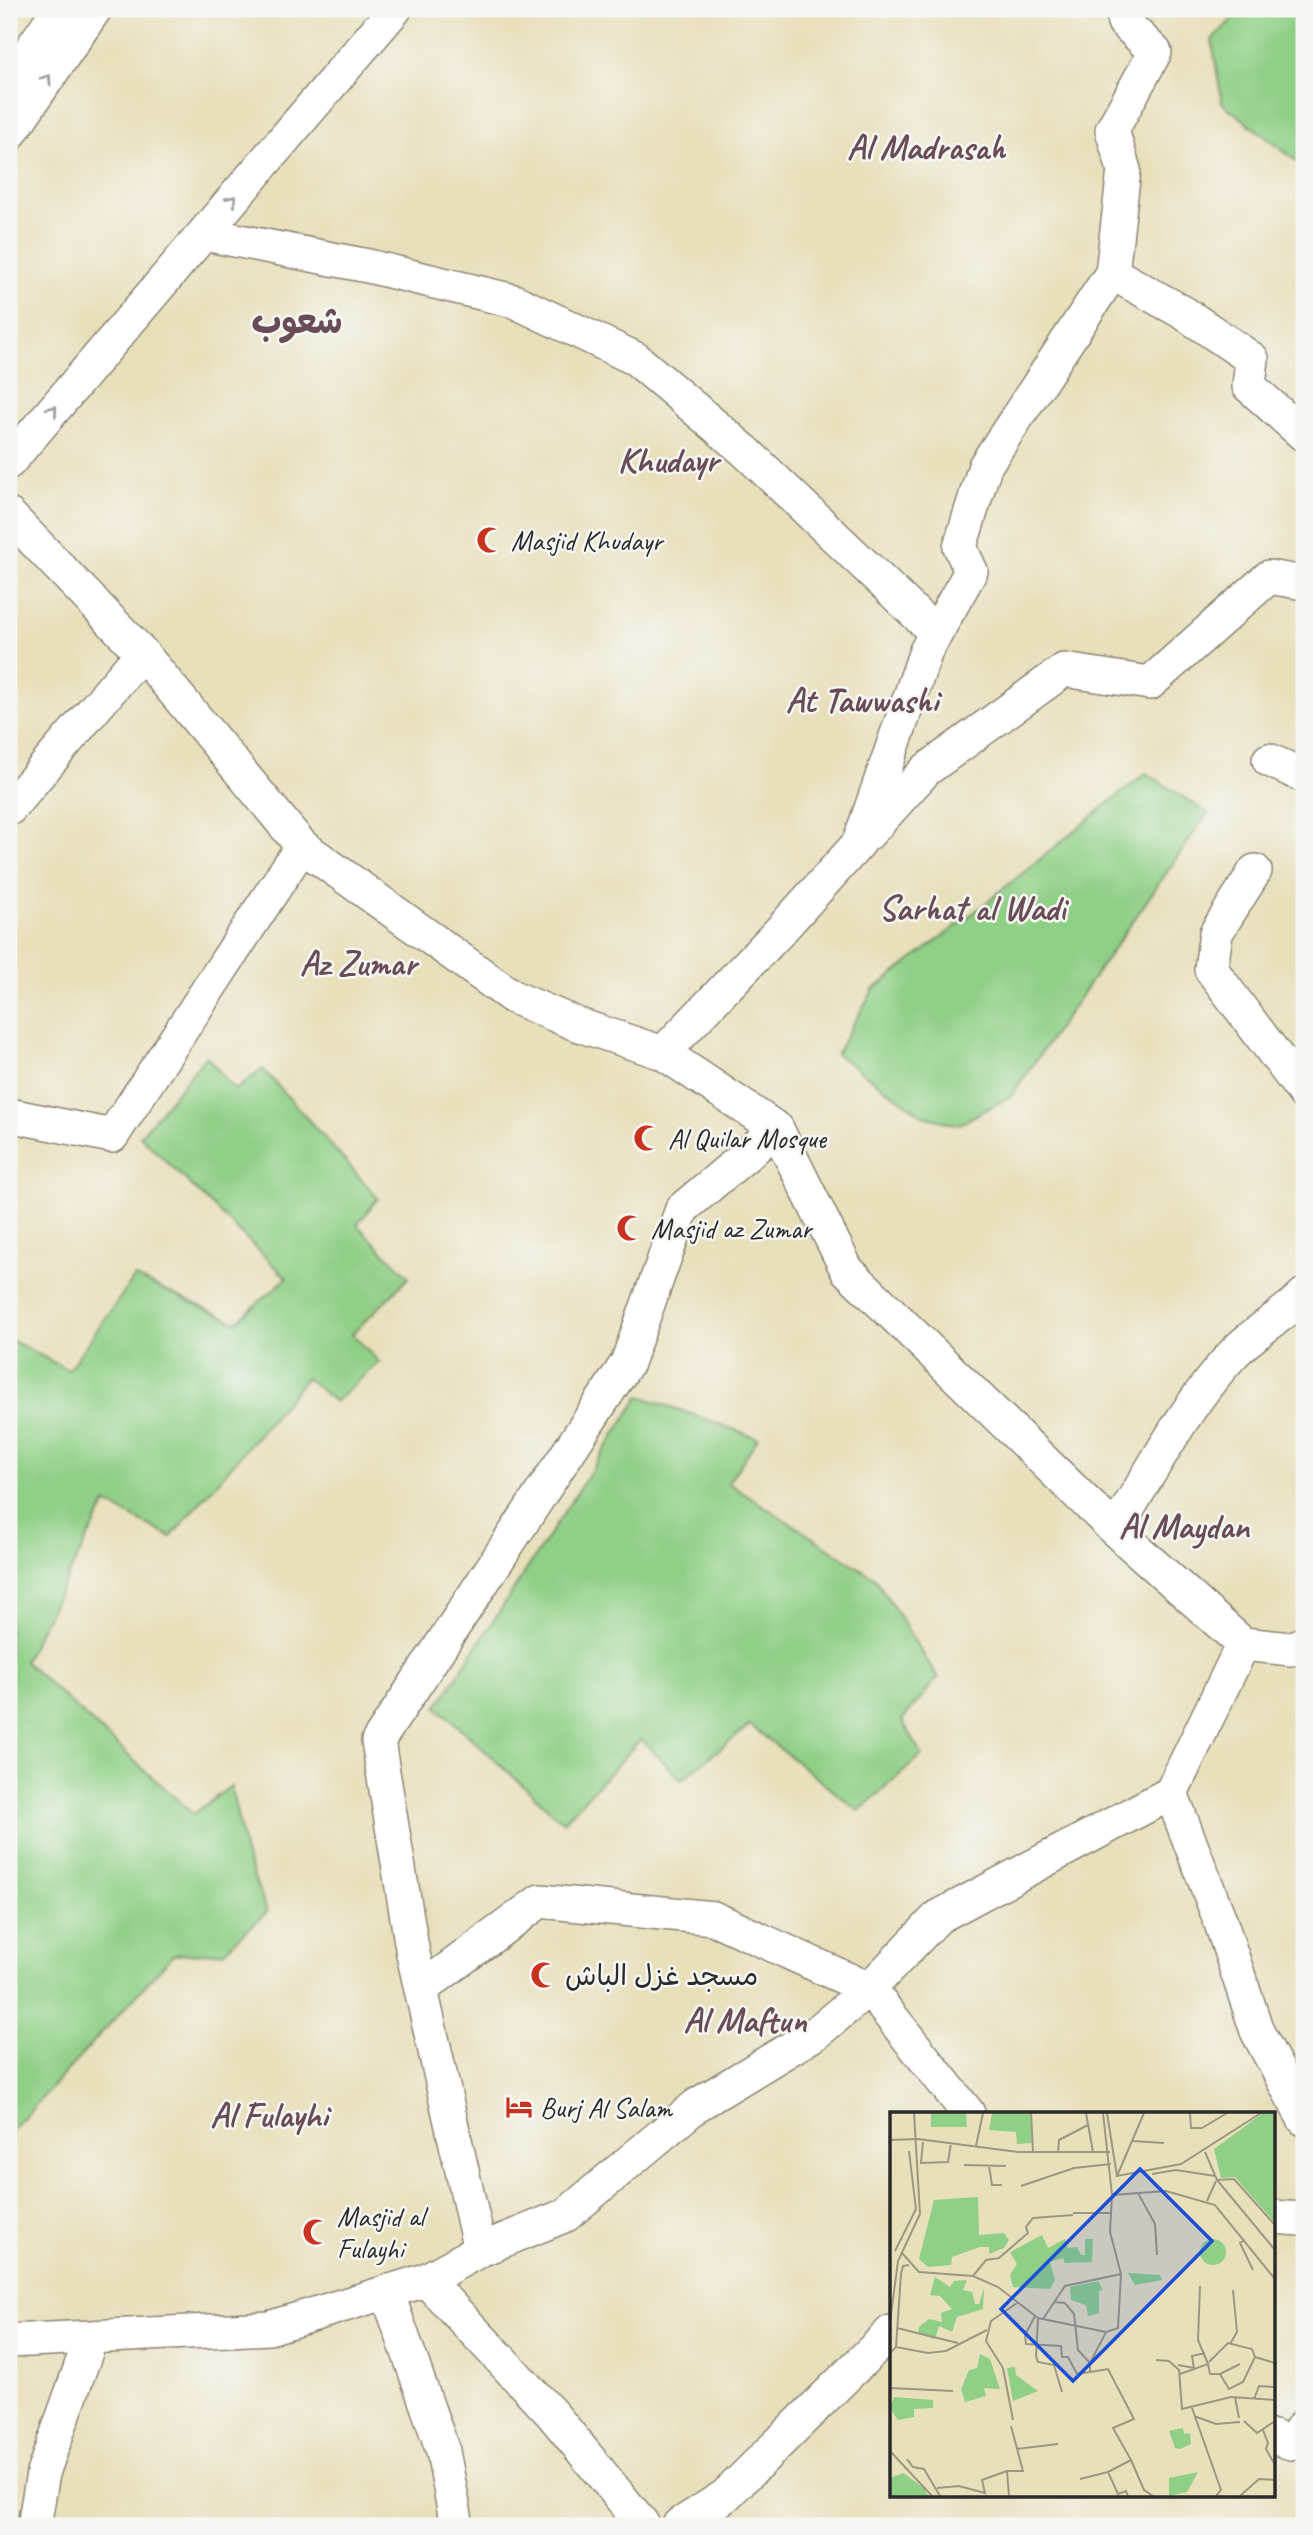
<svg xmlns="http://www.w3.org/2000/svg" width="1313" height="2535" viewBox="0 0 1313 2535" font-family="Caveat,'Playpen Sans Arabic',sans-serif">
  <rect width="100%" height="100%" fill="#f6f6f2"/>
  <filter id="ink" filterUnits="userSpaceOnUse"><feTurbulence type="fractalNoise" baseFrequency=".0143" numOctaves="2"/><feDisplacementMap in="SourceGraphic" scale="14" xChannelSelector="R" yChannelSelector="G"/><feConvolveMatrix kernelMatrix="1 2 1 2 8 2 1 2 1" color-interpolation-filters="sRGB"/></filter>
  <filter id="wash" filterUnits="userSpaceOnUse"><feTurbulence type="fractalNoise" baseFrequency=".00686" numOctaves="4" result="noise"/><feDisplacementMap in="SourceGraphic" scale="28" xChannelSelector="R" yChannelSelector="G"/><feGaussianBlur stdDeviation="1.57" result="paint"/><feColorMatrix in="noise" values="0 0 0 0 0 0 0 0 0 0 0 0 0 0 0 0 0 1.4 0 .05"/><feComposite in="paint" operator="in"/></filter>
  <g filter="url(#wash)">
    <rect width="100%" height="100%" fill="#e8dfbb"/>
    <g fill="#8fcf86" stroke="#5d7d58" stroke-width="2">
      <path d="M 1242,9 L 1304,9 L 1304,167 L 1222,103 L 1212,40 Z"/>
      <path d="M 1146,773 L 1208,813 L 1011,1096 L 958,1125 L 924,1116 L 836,1054 L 873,990 L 981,907 Z"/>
      <path d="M 206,1056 L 235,1090 L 263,1069 L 378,1198 L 357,1225 L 409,1277 L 352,1334 L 379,1362 L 335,1402 L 306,1378 L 171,1537 L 106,1503 L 24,1661 L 193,1814 L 231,1786 L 245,1854 L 267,1912 L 223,1952 L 173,1955 L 9,2134 L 9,1339 L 68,1370 L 135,1277 L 236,1322 L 287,1278 L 140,1136 Z"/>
      <path d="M 640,1396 L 758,1438 L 728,1483 L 875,1578 L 938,1678 L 902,1720 L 922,1755 L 859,1811 L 750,1725 L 681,1780 L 641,1739 L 563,1822 L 437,1707 Z"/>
    </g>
  </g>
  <g filter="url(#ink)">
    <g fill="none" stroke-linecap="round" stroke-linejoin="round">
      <g stroke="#8a8573" stroke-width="36">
        <g id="minor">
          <path d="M 9,81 L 59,9"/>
          <path d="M 9,135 L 95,9"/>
          <path d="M 204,234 L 368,266 L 514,301 L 636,359 L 745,451 L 936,633"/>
          <path d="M 1112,273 L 1184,313 L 1252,359 L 1249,386 L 1304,435"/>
          <path d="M 9,462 L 395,9"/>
          <path d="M 9,515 L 142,653 L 302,846 L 513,997 L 576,1024 L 663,1053 L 777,1129 L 847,1270 L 1115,1530 L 1243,1644 L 1171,1793 L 1220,1920 L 1257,2031 L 1304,2119"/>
          <path d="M 1269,760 L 1304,776"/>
          <path d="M 9,809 L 142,653"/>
          <path d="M 868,834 L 926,770 L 1064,670 L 1150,683 L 1269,577 L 1304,583"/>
          <path d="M 1255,871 L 1216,933 L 1211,969 L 1304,1093"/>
          <path d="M 663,1053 L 778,933 L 859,843 L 926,651 L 971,571 L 960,547 L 985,466 L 1112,273 L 1124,170 L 1112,130 L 1155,52 L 1124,22 L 1129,9"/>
          <path d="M 9,1115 L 112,1136 L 302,846"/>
          <path d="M 1115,1530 C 1152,1471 1186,1404 1234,1353 C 1255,1331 1283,1316 1304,1295"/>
          <path d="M 1243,1644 L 1291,1649 L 1304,1643"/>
          <path d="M 421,1989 L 540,1901 L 713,1918 L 869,1989 L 968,2113"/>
          <path d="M 1273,2217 L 1301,2219"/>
          <path d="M 480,2250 L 413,1954 L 378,1741 L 627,1363 L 682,1209 L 777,1129"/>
          <path d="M 426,2280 L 553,2415 L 644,2526"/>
          <path d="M 387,2292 L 443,2451 L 457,2526"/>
          <path d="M 9,2341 L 269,2328 L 426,2280 L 480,2250 L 566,2215 L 697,2105 L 816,2033 L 869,1989 L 938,1917 L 1171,1793"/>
          <path d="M 1273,2437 L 1291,2443 L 1304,2425"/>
          <path d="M 34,2526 L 43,2473 L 91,2338"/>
          <path d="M 678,2526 L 725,2496 L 891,2332"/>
        </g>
      </g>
      <use href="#minor" stroke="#fff" stroke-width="33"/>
    </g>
    <defs><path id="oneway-chevron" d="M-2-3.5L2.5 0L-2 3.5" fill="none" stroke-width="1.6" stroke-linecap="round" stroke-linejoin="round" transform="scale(1.75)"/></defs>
    <g stroke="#a0a0a0">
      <use href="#oneway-chevron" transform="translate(47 79) rotate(-56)"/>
      <use href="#oneway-chevron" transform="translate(232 200) rotate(-50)"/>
      <use href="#oneway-chevron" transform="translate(53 410) rotate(-50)"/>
    </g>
  </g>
  <defs>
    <g id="mosque-bare" transform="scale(2.1)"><path d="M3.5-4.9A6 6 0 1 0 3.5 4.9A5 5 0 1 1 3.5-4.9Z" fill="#c8321e" stroke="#f6f6f2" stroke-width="2.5" paint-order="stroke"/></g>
    <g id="hotel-bare" transform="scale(2.1)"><path d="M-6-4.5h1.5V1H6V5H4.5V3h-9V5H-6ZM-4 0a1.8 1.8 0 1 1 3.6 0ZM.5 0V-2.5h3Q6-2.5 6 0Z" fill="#c8321e" stroke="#f6f6f2" stroke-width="2.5" paint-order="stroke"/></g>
  </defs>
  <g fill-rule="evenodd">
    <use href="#mosque-bare" x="490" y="540"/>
    <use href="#mosque-bare" x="647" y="1138"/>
    <use href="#mosque-bare" x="630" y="1228"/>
    <use href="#mosque-bare" x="544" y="1975"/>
    <use href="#hotel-bare" x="519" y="2107"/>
    <use href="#mosque-bare" x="316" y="2232"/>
  </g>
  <g text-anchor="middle" stroke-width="5" stroke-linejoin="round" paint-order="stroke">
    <g font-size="28" fill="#2b2b2b" stroke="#f6f6f2" text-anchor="start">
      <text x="511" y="550">Masjid Khudayr</text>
      <text x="668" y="1148">Al Quilar Mosque</text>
      <text x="651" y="1238">Masjid az Zumar</text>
      <text x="565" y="1985">مسجد غزل الباش</text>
      <text x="540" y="2117">Burj Al Salam</text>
      <text x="337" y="2226">Masjid al<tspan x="337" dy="32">Fulayhi</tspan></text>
    </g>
    <g font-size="35" font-weight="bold" fill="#694d56" stroke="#f6f6f2">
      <text x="926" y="159">Al Madrasah</text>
      <text x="297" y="333">شعوب</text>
      <text x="668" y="472">Khudayr</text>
      <text x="862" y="712">At Tawwashi</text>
      <text x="972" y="920">Sarhat al Wadi</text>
      <text x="358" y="975">Az Zumar</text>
      <text x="1184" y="1538">Al Maydan</text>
      <text x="745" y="2032">Al Maftun</text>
      <text x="269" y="2127">Al Fulayhi</text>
    </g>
  </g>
  <g transform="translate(890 2112)">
    <rect width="385" height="385" fill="#e8dfbb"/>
    <path d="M 41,1 L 76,1 L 77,15 L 41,15 ZM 102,1 L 140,1 L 142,31 L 127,32 L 126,20 L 99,18 ZM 373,1 L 385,1 L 385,111 L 345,65 L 331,66 L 324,37 ZM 88,85 L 89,123 L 114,121 L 119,128 L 114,136 L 99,142 L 99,135 L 90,135 L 62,145 L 61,153 L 38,155 L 29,147 L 44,88 ZM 152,123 L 158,136 L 175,127 L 178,136 L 187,135 L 191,143 L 195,143 L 195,127 L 203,127 L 202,150 L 175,151 L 173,146 L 160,150 L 165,168 L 160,177 L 123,175 L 120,163 L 127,152 L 120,140 ZM310 140a13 13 0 1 1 26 0a13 13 0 1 1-26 0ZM 238,161 L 270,163 L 272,168 L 245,173 ZM 45,165 L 60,175 L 64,169 L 77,168 L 73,178 L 82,180 L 85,192 L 89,192 L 94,176 L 93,197 L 67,205 L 62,220 L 49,214 L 45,227 L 28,222 L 29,215 L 39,207 L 52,210 L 51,201 L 62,197 L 50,184 L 40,183 ZM 208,169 L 213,178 L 209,179 L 209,201 L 198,204 L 196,193 L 181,188 L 180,175 ZM 90,242 L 100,247 L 110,277 L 94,276 L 96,284 L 75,290 L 71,277 L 79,258 L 87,256 ZM 125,255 L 126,263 L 148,279 L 123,289 L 117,256 ZM 4,285 L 43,288 L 43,296 L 24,297 L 24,305 L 8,308 L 0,296 ZM 293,316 L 294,322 L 300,321 L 301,332 L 290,337 L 285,336 L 279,319 ZM 308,360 L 297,380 L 279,384 L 279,366 ZM 13,361 L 34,376 L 38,384 L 0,384 L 0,366 Z" fill="#8fcf86"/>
    <path fill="none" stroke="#9c9781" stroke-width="2" d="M 141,1 L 143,40M 196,1 L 203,40M 213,1 L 222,83M 217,1 L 227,64M 254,1 L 227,64 L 291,52 L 371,1M 300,1 L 301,16 L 312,16 L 337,1M 0,28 L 28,27 L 128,40 L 220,40M 242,29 L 274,31M 33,30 L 31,51 L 58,50 L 61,31M 86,34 L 93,1M 168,40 L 169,28 L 198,13M 315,40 L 327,68 L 385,138M 74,53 L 116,54M 99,54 L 102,73 L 112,73M 262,62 L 286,58 L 325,64M 327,68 L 344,67 L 385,113M 131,74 L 184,56 L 221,52M 248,81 L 265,112 L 267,143M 317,89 L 326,69M 183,101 L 222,101M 355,128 L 350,131 L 363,158M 5,139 L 26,97 L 19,39M 12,141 L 29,160 L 83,164 L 108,175 L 148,206 L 216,220M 83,164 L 96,148 L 109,146 L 138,121 L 136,115 L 143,106 L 183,103M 310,174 L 308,228 L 318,252M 164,190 L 175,191 L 184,202 L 188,238 L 200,251M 145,204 L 135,223 L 136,232 L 171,234 L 172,245 L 178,245 L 187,262 L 200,260M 148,207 L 146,244 L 148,250 L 164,253 L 172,280M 153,207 L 175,174 L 231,162M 0,210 L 8,149 L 30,102 L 24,1M 7,216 L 68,231M 340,232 L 347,220 L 343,178M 6,235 L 11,162 L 13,154 L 19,153M 0,241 L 6,235 L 38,241 L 56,239 L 97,218M 266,248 L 279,249 L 289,258 L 292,297 L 341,285 L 385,288M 319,250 L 338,231 L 362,237 L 365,245M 288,253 L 304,256 L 302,244 L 315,241M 290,262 L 318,252 L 320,262 L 330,262 L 350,252M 330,262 L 339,277 L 353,270 L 365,245 L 385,251M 0,276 L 63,279M 345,285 L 349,306M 364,287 L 369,274 L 384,275M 302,296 L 331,378 L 326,384M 304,304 L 326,312 L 350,310M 123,308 L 113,256 L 96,229 L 101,209 L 127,191M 354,309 L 367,321 L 385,309M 373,318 L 378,331 L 376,337 L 385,353M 126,337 L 168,332M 0,339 L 42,384M 17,347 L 23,355 L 34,357 L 50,384M 241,348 L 254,378 L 263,384M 190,367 L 218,360M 47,376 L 69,374 L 95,381 L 92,368 L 117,359M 119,384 L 117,359 L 133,359 L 121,314M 238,384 L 236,379 L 228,382 L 218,360 L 241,348 L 223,316 L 244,307 L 218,257 L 200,260 L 200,251 L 216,220 L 228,216 L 231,162 L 220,120 L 222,83 L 276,79 L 325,93 L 385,167M 350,384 L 369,367 L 385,368"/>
    <path fill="#1d4ed8" fill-opacity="0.15" stroke="#1d4ed8" stroke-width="3.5" d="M 250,57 L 322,129 L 183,269 L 111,197 Z"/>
    <rect width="385" height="385" fill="none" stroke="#2b2b2b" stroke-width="3.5"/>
  </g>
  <rect width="1313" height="2535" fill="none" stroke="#f6f6f2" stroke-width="35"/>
</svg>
